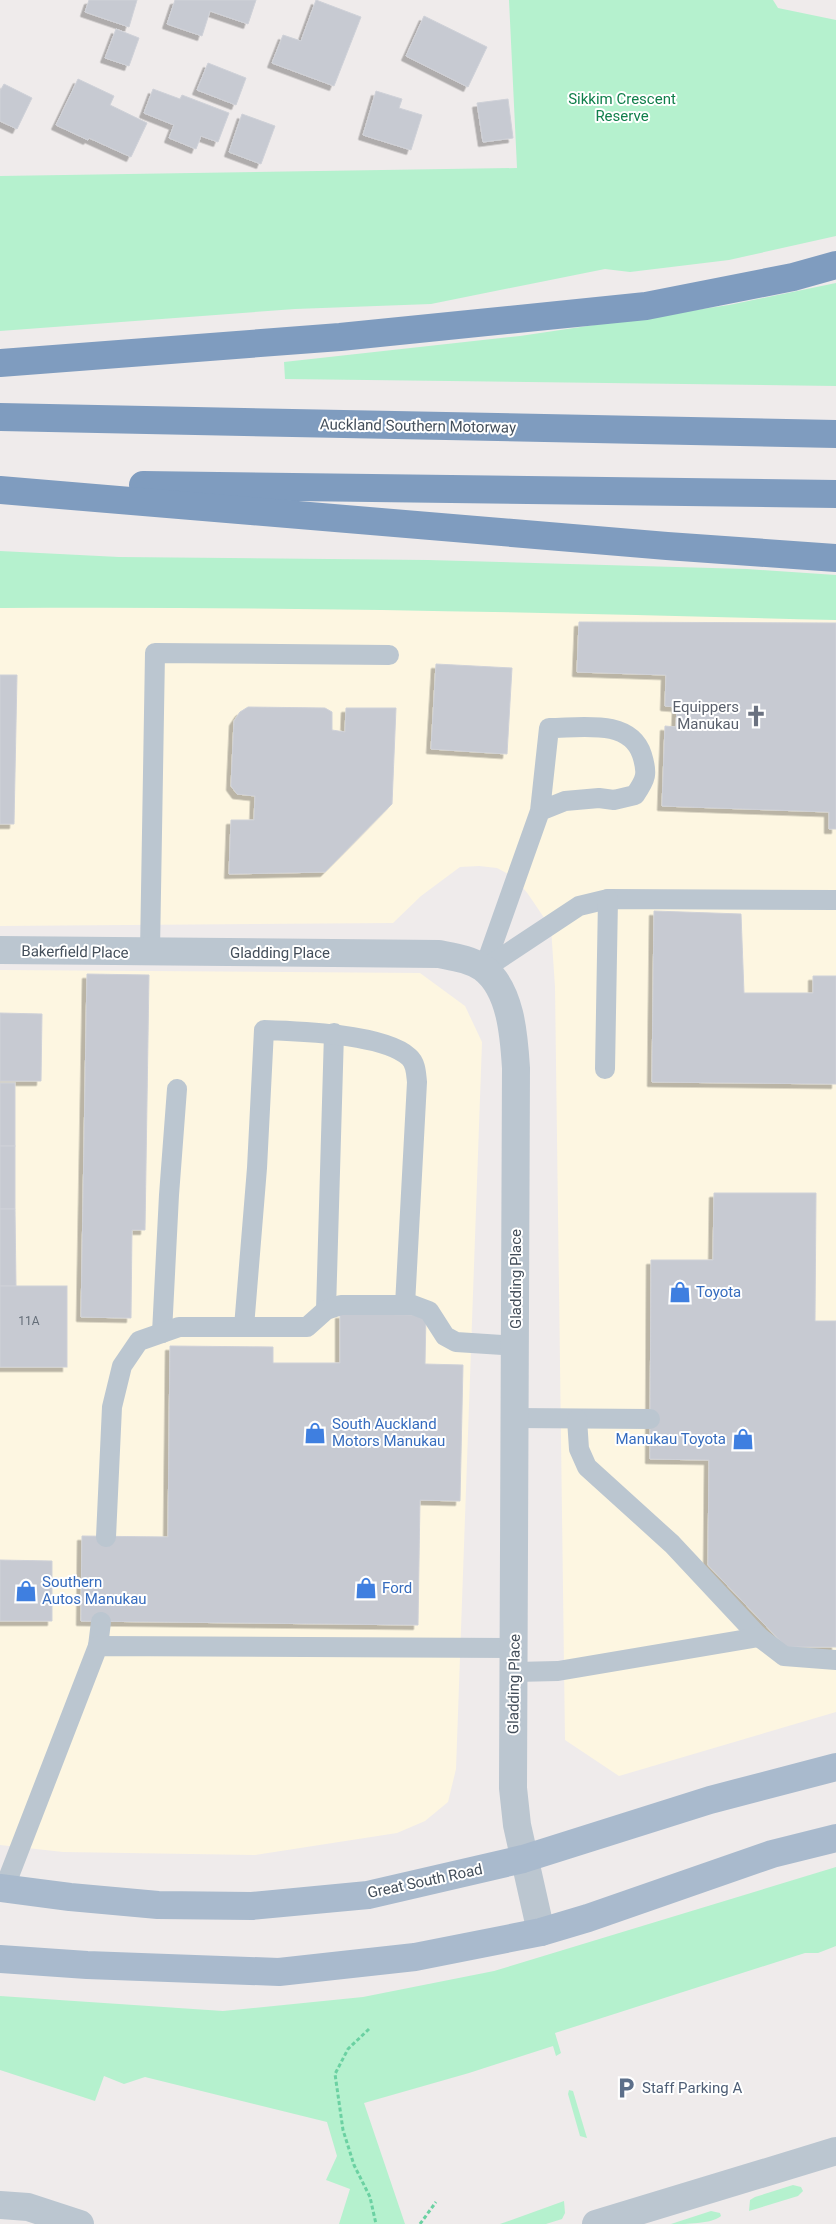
<svg xmlns="http://www.w3.org/2000/svg" width="836" height="2224" viewBox="0 0 836 2224" font-family="Roboto,sans-serif">
  <defs>
    <filter id="shadow"><feDropShadow dx="-4.5" dy="4.5" stdDeviation="0" flood-color="#0004"/></filter>
  </defs>
  <rect width="100%" height="100%" fill="#efebeb"/>
  <g fill="#fdf6e1">
    <path d="M 0,573 L 836,600 L 836,1712 L 619,1776 L 565,1740 L 555,987 L 551,928 L 528,894 L 514,877 L 497,868 L 479,866 L 460,867 L 421,896 L 393,923 L 0,926 Z"/>
    <path d="M 0,970 L 420,973 L 465,1006 L 482,1042 L 456,1769 L 448,1802 L 425,1821 L 397,1833 L 255,1855 L 63,1852 L 0,1845 Z"/>
  </g>
  <g fill="#b5f1ce">
    <path d="M 509,0 L 773,0 L 778,8 L 836,20 L 836,236 L 729,260 L 630,272 L 605,269 L 431,304 L 295,309 L 0,331 L 0,176 L 517,168 Z"/>
    <path d="M 836,283 L 836,386 L 285,379 L 284,362 L 520,336 L 729,305 Z"/>
    <path d="M 0,551 L 119,557 L 428,560 L 747,569 L 836,575 L 836,620 C 557,613 279,606 0,608 Z"/>
    <path d="M 836,1867 L 836,1946 L 818,1953 L 805,1953 L 555,2033 L 561,2053 L 556,2056 L 553,2046 L 469,2073 L 364,2103 L 405,2224 L 339,2224 L 350,2189 L 326,2180 L 337,2156 L 327,2122 L 145,2077 L 124,2084 L 104,2076 L 95,2101 L 0,2070 L 0,1996 L 223,2011 L 363,1997 L 494,1971 Z"/>
    <path d="M 569,2090 L 573,2091 L 587,2138 L 580,2136 L 568,2094 Z"/>
    <path d="M 793,2185 L 801,2187 L 803,2191 L 798,2196 L 749,2211 L 750,2200 L 755,2197 Z"/>
    <path d="M 564,2201 L 565,2213 L 562,2219 L 546,2224 L 500,2224 Z"/>
    <path d="M 711,2211 L 720,2213 L 721,2216 C 711,2224 686,2224 671,2224 Z"/>
  </g>
  <g fill="#c7cad2" stroke="#cfd1d8" filter="url(#shadow)">
    <path d="M 89,0 L 137,0 L 129,27 L 85,12 Z"/>
    <path d="M 175,0 L 256,0 L 248,24 L 210,11 L 202,36 L 167,24 Z"/>
    <path d="M 316,0 L 361,17 L 334,86 L 272,63 L 283,35 L 301,41 Z"/>
    <path d="M 424,16 L 487,47 L 468,87 L 406,56 Z"/>
    <path d="M 116,29 L 139,38 L 129,66 L 105,58 Z"/>
    <path d="M 208,63 L 246,78 L 236,105 L 197,90 Z"/>
    <path d="M 78,79 L 114,96 L 110,105 L 147,123 L 131,157 L 89,138 L 88,140 L 56,125 Z"/>
    <path d="M 4,84 L 32,98 L 17,129 L 0,121 L 0,91 Z"/>
    <path d="M 153,89 L 180,99 L 182,95 L 229,113 L 218,142 L 201,136 L 196,149 L 169,138 L 174,125 L 144,113 Z"/>
    <path d="M 376,91 L 402,99 L 399,108 L 422,115 L 411,150 L 363,135 Z"/>
    <path d="M 508,99 L 513,138 L 483,142 L 477,103 Z"/>
    <path d="M 242,114 L 275,126 L 261,164 L 229,152 Z"/>
    <path d="M 579,622 L 836,623 L 836,829 L 829,829 L 829,812 L 662,806 L 665,726 L 676,727 L 677,707 L 665,706 L 666,675 L 577,672 Z"/>
    <path d="M 436,664 L 512,668 L 507,754 L 431,749 Z"/>
    <path d="M 0,675 L 17,675 L 14,824 L 0,824 Z"/>
    <path d="M 248,707 L 325,708 L 332,712 L 332,730 L 345,732 L 346,708 L 396,708 L 392,804 L 325,872 L 229,874 L 231,820 L 254,820 L 255,796 L 237,794 L 231,786 L 234,721 L 240,712 Z"/>
    <path d="M 654,911 L 741,914 L 744,993 L 813,993 L 813,976 L 836,976 L 836,1084 L 652,1082 Z"/>
    <path d="M 87,974 L 149,975 L 145,1230 L 132,1230 L 131,1318 L 81,1317 Z"/>
    <path d="M 0,1013 L 42,1014 L 41,1081 L 0,1081 Z"/>
    <rect x="0" y="1083" width="15" height="63"/>
    <rect x="0" y="1146" width="15" height="63"/>
    <path d="M 714,1193 L 816,1193 L 815,1321 L 836,1321 L 836,1647 L 786,1647 L 708,1565 L 709,1460 L 650,1459 L 651,1260 L 713,1260 Z"/>
    <path d="M 0,1209 L 15,1209 L 16,1286 L 0,1286 Z"/>
    <rect x="0" y="1286" width="67" height="81"/>
    <path d="M 340,1314 L 426,1315 L 425,1364 L 463,1365 L 460,1501 L 420,1500 L 418,1625 L 81,1621 L 82,1536 L 168,1537 L 170,1346 L 273,1347 L 273,1363 L 340,1363 Z"/>
    <path d="M 0,1560 L 52,1561 L 52,1621 L 0,1621 Z"/>
  </g>
  <g fill="none" stroke-linecap="round" stroke-linejoin="round">
    <g stroke="#6bd1a2" stroke-width="3" stroke-dasharray="4 2.5" stroke-linecap="butt">
      <path d="M 369,2029 L 348,2049 L 335,2074 L 343,2130 L 354,2165 L 370,2197 L 376,2224"/>
      <path d="M 420,2224 L 436,2202"/>
    </g>
    <g stroke="#bbc6d0" stroke-width="20">
      <path d="M 150,952 L 155,653 L 389,655"/>
      <path d="M 484,969 L 540,811 L 549,728 C 580,728 630,718 642,755 C 648,774 646,779 635,795 L 614,800 L 599,798 L 565,801 L 540,811"/>
      <path d="M 484,969 L 579,906 L 608,899 L 836,900"/>
      <path d="M 605,1069 L 608,899"/>
      <path d="M 326,1310 L 334,1033"/>
      <path d="M 244,1327 L 257,1168 L 264,1030 C 298,1031 384,1034 409,1057 C 416,1063 416,1073 417,1082 L 405,1305"/>
      <path d="M 162,1333 L 169,1195 L 177,1089"/>
      <path d="M 515,1418 L 650,1419"/>
      <path d="M 577,1419 L 579,1449 L 587,1467 L 672,1544 L 759,1637 L 784,1656 L 836,1660"/>
      <path d="M 106,1537 L 112,1407 L 122,1366 L 139,1341 L 179,1327 L 307,1327 L 326,1310 L 341,1305 L 413,1305 L 429,1311 L 445,1336 L 456,1342 L 516,1346"/>
      <path d="M 98,1646 L 101,1622"/>
      <path d="M 515,1672 L 558,1671 L 759,1637"/>
      <path d="M 4,1889 L 98,1646 L 515,1648"/>
    </g>
    <g stroke="#bbc6d0" stroke-width="28">
      <path d="M 0,950 L 439,954 C 454,957 470,959 483,968 C 511,989 514,1036 516,1068 L 513,1788 L 517,1825 L 541,1932"/>
      <path d="M 0,2205 L 28,2207 L 80,2224"/>
      <path d="M 596,2224 L 836,2151"/>
    </g>
    <g stroke="#a9bacd" stroke-width="28">
      <path d="M 0,1888 L 70,1897 L 158,1905 L 252,1906 L 368,1895 L 523,1859 L 710,1800 L 836,1767"/>
      <path d="M 0,1959 L 87,1965 L 279,1972 L 415,1957 L 541,1932 L 588,1918 L 772,1854 L 836,1838"/>
    </g>
    <g stroke="#7f9cbf" stroke-width="28">
      <path d="M 0,363 L 340,337 L 646,306 L 793,277 L 836,265"/>
      <path d="M 0,417 L 836,434"/>
      <path d="M 143,485 L 836,494"/>
      <path d="M 0,490 L 667,546 L 836,558"/>
    </g>
  </g>
  <defs>
    <g id="church-bare" transform="scale(1.725)"><path d="M-1.2-6h2.4v3.5h3.3v2.4h-3.3V6h-2.4V-.1h-3.3v-2.4h3.3Z" fill="#6b7280" stroke="#fff" stroke-width="2.5" paint-order="stroke"/></g>
    <g id="shop-bare" transform="scale(1.725)"><path d="M-5-2.5h2.3a2.7 3.5 0 0 1 5.4 0H5L5.5 6h-11ZM-1.5-2.5h3a1.5 2.3 0 0 0-3 0Z" fill="#3f7fe0" stroke="#fff" stroke-width="2.5" paint-order="stroke"/></g>
    <g id="parking-bare" transform="scale(1.725)"><path d="M-3.5-5.5H1a3.5 3.5 0 0 1 0 7H-1V5.5H-3.5ZM-1-3.4V-.6H.8a1.4 1.4 0 0 0 0-2.8Z" fill="#5c6f8a" stroke="#fff" stroke-width="2.5" paint-order="stroke"/></g>
  </defs>
  <g fill-rule="evenodd">
    <use href="#church-bare" x="756" y="716"/>
    <use href="#shop-bare" x="680" y="1292"/>
    <use href="#shop-bare" x="315" y="1433"/>
    <use href="#shop-bare" x="743" y="1439"/>
    <use href="#shop-bare" x="366" y="1588"/>
    <use href="#shop-bare" x="26" y="1591"/>
    <use href="#parking-bare" x="626" y="2088"/>
  </g>
  <g text-anchor="middle" stroke-width="4" stroke-linejoin="round" paint-order="stroke">
    <g font-size="12" fill="#646d78">
      <text x="29" y="1325">11A</text>
    </g>
    <g font-size="15" fill="#107f4b" stroke="#fff">
      <text x="622" y="104">Sikkim Crescent<tspan x="622" dy="17">Reserve</tspan></text>
    </g>
    <g font-size="15" fill="#434e5a" stroke="#fff">
      <text transform="translate(418 426) rotate(1)" y="5">Auckland Southern Motorway</text>
      <text transform="translate(75 952) rotate(1)" y="5">Bakerfield Place</text>
      <text x="280" y="958">Gladding Place</text>
      <text transform="translate(516 1279) rotate(-90)" y="5">Gladding Place</text>
      <text transform="translate(514 1684) rotate(-89)" y="5">Gladding Place</text>
      <text transform="translate(425 1881) rotate(-12)" y="5">Great South Road</text>
    </g>
    <g font-size="15" fill="#5b616d" stroke="#fff" text-anchor="end">
      <text x="739" y="712">Equippers<tspan x="739" dy="17">Manukau</tspan></text>
    </g>
    <g font-size="15" fill="#366cbe" stroke="#fff" text-anchor="start">
      <text x="696" y="1297">Toyota</text>
      <text x="332" y="1429">South Auckland<tspan x="332" dy="17">Motors Manukau</tspan></text>
      <text x="726" y="1444" text-anchor="end">Manukau Toyota</text>
      <text x="42" y="1587">Southern<tspan x="42" dy="17">Autos Manukau</tspan></text>
      <text x="382" y="1593">Ford</text>
    </g>
    <g font-size="15" fill="#4e5e75" stroke="#fff" text-anchor="start">
      <text x="642" y="2093">Staff Parking A</text>
    </g>
  </g>
</svg>
